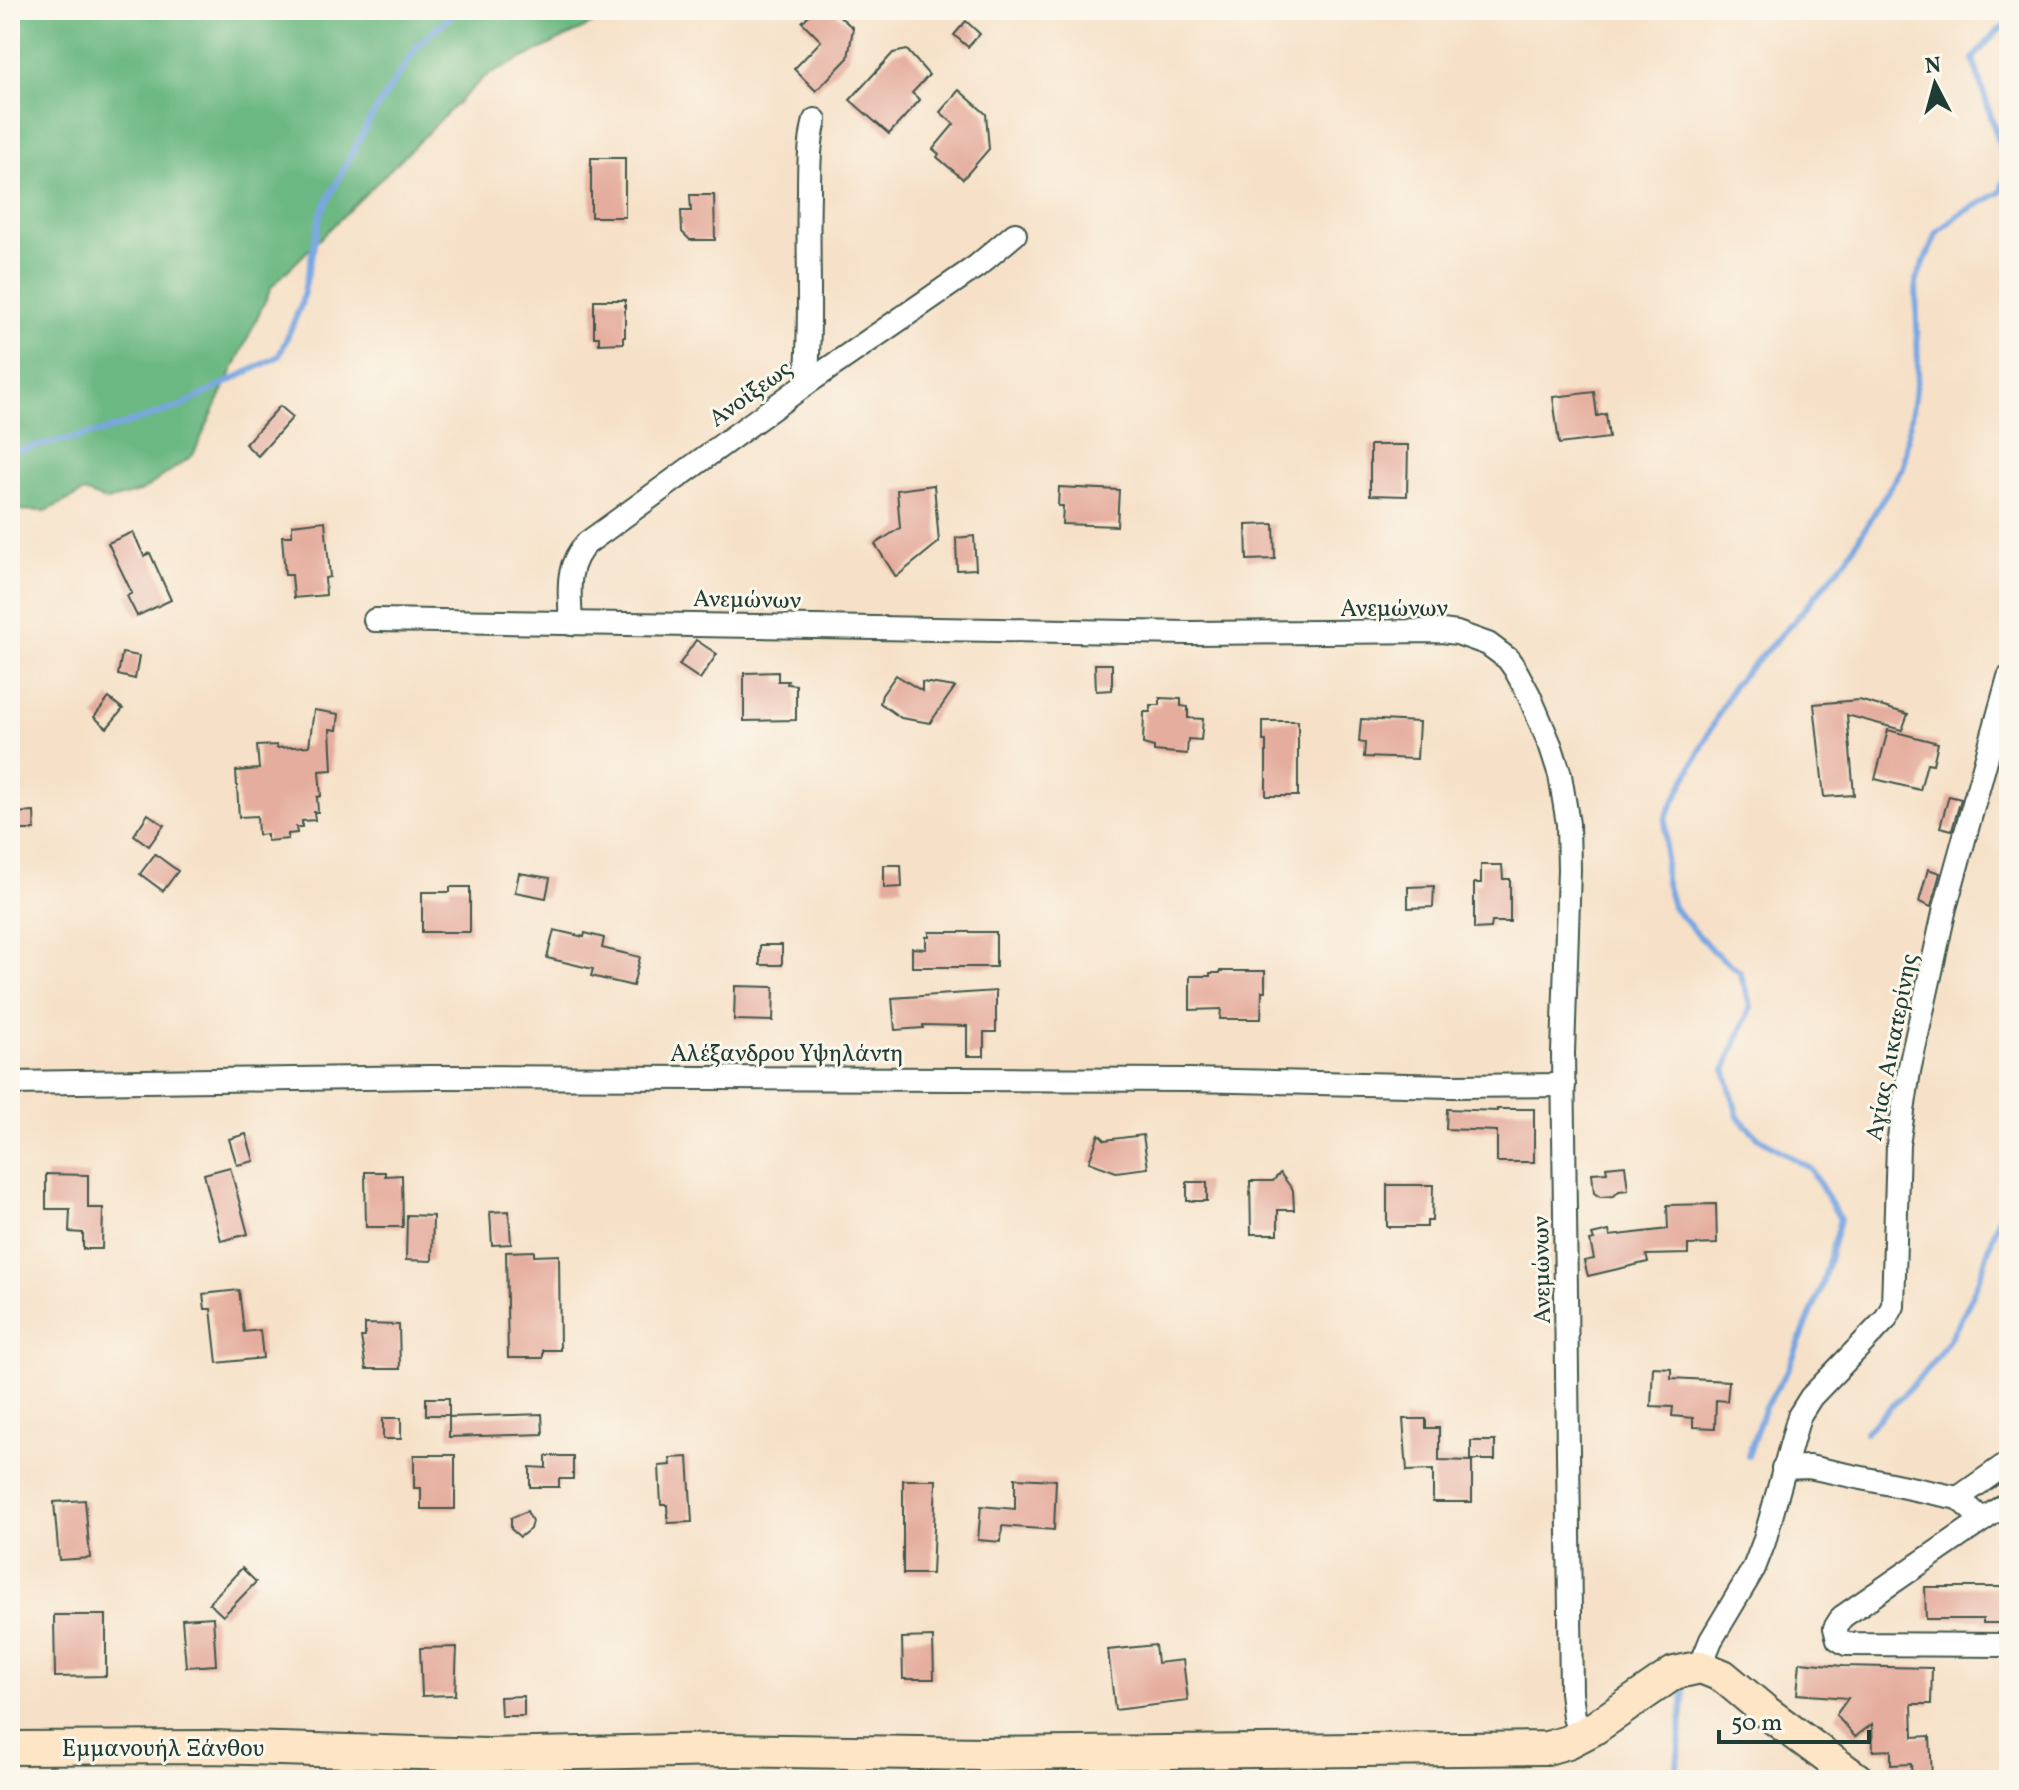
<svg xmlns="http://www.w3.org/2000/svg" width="2019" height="1790" viewBox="0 0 2019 1790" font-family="Vollkorn,serif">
  <rect width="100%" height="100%" fill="#fbf7ec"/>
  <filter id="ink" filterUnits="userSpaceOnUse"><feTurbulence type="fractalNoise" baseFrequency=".0125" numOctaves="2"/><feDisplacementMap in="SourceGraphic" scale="16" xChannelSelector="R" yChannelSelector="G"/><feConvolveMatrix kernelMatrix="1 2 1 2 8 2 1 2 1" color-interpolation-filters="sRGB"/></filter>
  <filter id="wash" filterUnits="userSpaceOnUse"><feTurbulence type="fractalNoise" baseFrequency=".006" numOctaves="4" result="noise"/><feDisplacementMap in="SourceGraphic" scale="32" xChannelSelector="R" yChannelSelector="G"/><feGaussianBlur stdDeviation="1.8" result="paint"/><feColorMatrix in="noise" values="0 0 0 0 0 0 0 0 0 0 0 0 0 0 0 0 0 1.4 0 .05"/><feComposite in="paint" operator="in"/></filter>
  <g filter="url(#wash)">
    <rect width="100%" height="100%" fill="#f6e1c8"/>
    <path fill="#6cb882" stroke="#467a5b" stroke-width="2" d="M 10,10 L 621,10 L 484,77 L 272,286 L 193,455 L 142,491 L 107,501 L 84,492 L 46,511 L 10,510 Z"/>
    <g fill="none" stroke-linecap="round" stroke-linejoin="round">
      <g stroke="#78a6e1" stroke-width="6">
        <path d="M 10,452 L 104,431 L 179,407 L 279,356 L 301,305 L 321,213 L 369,121 L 418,45 L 458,10"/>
        <path d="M 1865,1432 C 1897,1401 1932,1370 1954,1331 C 1981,1287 1992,1235 2009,1187"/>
        <path d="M 1748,1456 L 1764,1409 L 1788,1370 L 1821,1289 L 1840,1219 L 1811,1169 L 1759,1138 L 1738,1117 L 1725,1070 L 1751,1007 L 1740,972 L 1712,950 L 1673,907 L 1665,879 L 1666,817 L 1733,686 L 1796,619 L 1847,558 L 1903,466 L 1918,372 L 1916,280 L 1938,231 L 1960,214 L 2001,192 L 2007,168 L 1973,59 L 1994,34 L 2009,23"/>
        <path d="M 1682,1780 L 1677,1769 L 1684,1691"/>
      </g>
    </g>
    <g id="blocks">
      <g fill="#e5ad9e">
        <path d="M 814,10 L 832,10 L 853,28 L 848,58 L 816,91 L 794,69 L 821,41 L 802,22 Z"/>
        <path d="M 966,21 L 980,34 L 968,47 L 954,35 Z"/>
        <path d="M 907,50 L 929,75 L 912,93 L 920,100 L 889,134 L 850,100 L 893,53 Z"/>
        <path d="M 959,90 L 986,114 L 989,149 L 963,179 L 937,157 L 939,154 L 933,149 L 954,124 L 940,112 Z"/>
        <rect x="591" y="158" width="34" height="59"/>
        <path d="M 690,195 L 714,195 L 715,240 L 690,240 L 682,232 L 681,211 L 691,211 Z"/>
        <path d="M 594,300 L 625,300 L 625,337 L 623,337 L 623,343 L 599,344 L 599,337 L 594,337 Z"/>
        <path d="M 1594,392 L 1597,416 L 1606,414 L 1609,438 L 1559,444 L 1553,397 Z"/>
        <path d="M 280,406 L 293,417 L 258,456 L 245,444 Z"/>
        <path d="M 1370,445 L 1408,445 L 1407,496 L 1370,495 Z"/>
        <path d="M 934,485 L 939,542 L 896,577 L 875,544 L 900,528 L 897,490 Z"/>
        <path d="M 1059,487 L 1119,490 L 1117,526 L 1062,524 L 1063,506 L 1058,506 Z"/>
        <path d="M 325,521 L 330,577 L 325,578 L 326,595 L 294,598 L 292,575 L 285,575 L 282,536 L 292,536 L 292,525 Z"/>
        <path d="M 1274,524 L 1275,559 L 1247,560 L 1246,525 Z"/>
        <path d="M 133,532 L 144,556 L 150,553 L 171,600 L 137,616 L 127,596 L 132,593 L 108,543 Z"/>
        <path d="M 974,536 L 976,569 L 957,570 L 956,538 Z"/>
        <path d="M 696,640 L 717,654 L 700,679 L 679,665 Z"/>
        <path d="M 122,653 L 139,656 L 135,679 L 118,675 Z"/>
        <path d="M 1095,664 L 1112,664 L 1112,690 L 1096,691 Z"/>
        <path d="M 778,672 L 778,681 L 788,681 L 787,684 L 796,685 L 796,720 L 744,721 L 744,673 Z"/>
        <path d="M 896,675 L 922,691 L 922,682 L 955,687 L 930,723 L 901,718 L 880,703 L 882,695 Z"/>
        <path d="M 109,698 L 123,709 L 107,728 L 94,717 Z"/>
        <path d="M 1160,698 L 1181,699 L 1181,706 L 1188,707 L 1188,718 L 1203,719 L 1201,740 L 1188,739 L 1187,754 L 1154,751 L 1154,747 L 1143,744 L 1144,712 L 1150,712 L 1150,705 L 1160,705 Z"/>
        <path d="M 1859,700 L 1908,714 L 1902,730 L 1847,715 L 1854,795 L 1824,797 L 1814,704 Z"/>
        <path d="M 314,710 L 339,714 L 337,730 L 330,729 L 332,770 L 319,771 L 321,796 L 317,797 L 318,812 L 314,812 L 315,820 L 302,821 L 302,827 L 296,827 L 297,833 L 288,834 L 288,839 L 267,841 L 267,834 L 258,835 L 257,816 L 239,817 L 236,771 L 259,769 L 257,746 L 277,745 L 277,748 L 309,746 Z"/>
        <path d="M 1361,719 L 1419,722 L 1417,759 L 1364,757 L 1365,743 L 1359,742 Z"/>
        <path d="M 1263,721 L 1298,721 L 1298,796 L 1266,796 L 1266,741 L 1263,741 Z"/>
        <path d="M 1888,730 L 1938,743 L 1933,764 L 1927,763 L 1920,790 L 1875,779 Z"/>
        <path d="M 1949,796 L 1961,799 L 1952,830 L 1940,827 Z"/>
        <path d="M 34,812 L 35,830 L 14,830 L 13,813 Z"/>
        <path d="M 148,814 L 164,825 L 149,846 L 134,835 Z"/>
        <path d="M 155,854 L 178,871 L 163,891 L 140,874 Z"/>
        <path d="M 884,865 L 901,865 L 902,887 L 884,888 Z"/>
        <path d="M 1481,865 L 1502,865 L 1503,879 L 1510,879 L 1510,922 L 1492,922 L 1491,928 L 1474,929 L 1474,883 L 1481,883 Z"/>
        <path d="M 1928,869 L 1940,873 L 1931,907 L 1919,902 Z"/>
        <path d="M 519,873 L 550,878 L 546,898 L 515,892 Z"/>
        <path d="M 1434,886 L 1433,907 L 1408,908 L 1408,887 Z"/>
        <path d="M 450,887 L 470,887 L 470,932 L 422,932 L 422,892 L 450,892 Z"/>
        <path d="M 554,930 L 584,937 L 585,933 L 604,938 L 602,948 L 640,957 L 633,986 L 591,976 L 593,969 L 547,958 Z"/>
        <path d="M 929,932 L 996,932 L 996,967 L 912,967 L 912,948 L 926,949 L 926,937 L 929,937 Z"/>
        <rect x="760" y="945" width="22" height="20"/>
        <path d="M 1220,971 L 1265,971 L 1265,991 L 1262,991 L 1261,1019 L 1220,1019 L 1221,1009 L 1190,1010 L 1190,976 L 1210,976 L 1210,973 L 1220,973 Z"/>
        <path d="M 735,986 L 774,987 L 773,1021 L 734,1020 Z"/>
        <path d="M 996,991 L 996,1032 L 984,1032 L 984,1056 L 967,1056 L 967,1026 L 923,1025 L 923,1028 L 895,1030 L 892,998 Z"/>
        <path d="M 1447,1109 L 1497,1111 L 1497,1109 L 1534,1109 L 1534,1162 L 1497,1162 L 1497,1131 L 1446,1129 Z"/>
        <path d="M 246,1134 L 254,1161 L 237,1165 L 229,1139 Z"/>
        <path d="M 1099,1134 L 1105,1140 L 1143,1135 L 1148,1168 L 1116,1172 L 1089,1162 Z"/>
        <path d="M 1625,1165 L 1628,1190 L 1619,1191 L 1614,1196 L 1600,1197 L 1594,1193 L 1592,1173 L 1607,1172 L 1606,1167 Z"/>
        <path d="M 230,1167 L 248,1234 L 221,1241 L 204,1174 Z"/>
        <path d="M 365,1172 L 385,1172 L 385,1176 L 402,1175 L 403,1227 L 366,1227 Z"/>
        <path d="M 1280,1173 L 1293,1190 L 1294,1210 L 1278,1210 L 1278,1234 L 1251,1234 L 1250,1181 L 1273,1181 Z"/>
        <path d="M 46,1174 L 88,1175 L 88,1208 L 103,1208 L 102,1249 L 83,1249 L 83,1233 L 69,1232 L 70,1209 L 46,1209 Z"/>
        <rect x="1187" y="1182" width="20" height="19"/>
        <path d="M 1387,1185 L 1433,1185 L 1432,1221 L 1427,1221 L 1427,1227 L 1387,1227 Z"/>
        <path d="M 1716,1204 L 1717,1244 L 1688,1245 L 1688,1254 L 1646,1255 L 1648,1262 L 1588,1276 L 1584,1261 L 1594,1259 L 1590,1241 L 1594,1240 L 1592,1235 L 1609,1231 L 1610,1236 L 1668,1229 L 1667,1205 Z"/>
        <path d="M 509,1211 L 511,1244 L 492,1245 L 490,1212 Z"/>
        <path d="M 407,1215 L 433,1216 L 432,1261 L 406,1260 Z"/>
        <path d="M 534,1251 L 534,1256 L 559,1255 L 560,1350 L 543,1350 L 543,1358 L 508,1358 L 506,1252 Z"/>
        <path d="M 239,1290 L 244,1332 L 260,1330 L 263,1358 L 217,1363 L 211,1309 L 205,1309 L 203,1294 Z"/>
        <path d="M 365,1324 L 399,1325 L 400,1369 L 366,1369 L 361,1337 L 365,1337 Z"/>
        <path d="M 1653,1367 L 1671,1368 L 1671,1378 L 1729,1381 L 1727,1401 L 1716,1400 L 1715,1428 L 1693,1427 L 1693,1418 L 1672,1416 L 1673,1407 L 1651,1406 Z"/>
        <rect x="426" y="1398" width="23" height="17"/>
        <path d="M 542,1414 L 543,1434 L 449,1437 L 449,1417 Z"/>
        <rect x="383" y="1418" width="18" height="21"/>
        <path d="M 1403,1419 L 1426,1419 L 1426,1428 L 1439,1428 L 1439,1460 L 1472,1461 L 1472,1502 L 1433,1502 L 1433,1470 L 1407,1471 Z"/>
        <rect x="1471" y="1441" width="24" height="19"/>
        <path d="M 414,1455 L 455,1455 L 455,1509 L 421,1509 L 421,1488 L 414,1488 Z"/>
        <path d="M 546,1456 L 573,1456 L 573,1479 L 559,1479 L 559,1487 L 530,1487 L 530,1467 L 546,1468 Z"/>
        <path d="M 688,1457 L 692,1522 L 668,1523 L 667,1505 L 661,1505 L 659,1466 L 671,1465 L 670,1458 Z"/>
        <path d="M 1015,1478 L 1056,1480 L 1054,1530 L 1002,1526 L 1001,1542 L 978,1540 L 981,1506 L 1015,1509 Z"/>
        <path d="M 903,1480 L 936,1480 L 932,1574 L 903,1574 Z"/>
        <path d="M 85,1500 L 90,1558 L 59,1560 L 54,1502 Z"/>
        <path d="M 527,1511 L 532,1521 L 530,1529 L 520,1537 L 511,1529 L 511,1518 Z"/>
        <path d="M 242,1568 L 256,1582 L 223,1616 L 209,1603 Z"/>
        <path d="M 1925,1587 L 2009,1587 L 2009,1623 L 1983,1623 L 1983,1619 L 1926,1619 Z"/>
        <path d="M 54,1615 L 106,1615 L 106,1676 L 55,1677 Z"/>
        <path d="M 213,1617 L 216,1665 L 186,1667 L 182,1619 Z"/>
        <path d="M 933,1637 L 934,1679 L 903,1679 L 902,1638 Z"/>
        <path d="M 1155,1645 L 1157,1663 L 1183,1660 L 1188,1701 L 1115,1710 L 1108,1650 Z"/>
        <path d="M 457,1647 L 455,1695 L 422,1696 L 420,1648 Z"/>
        <path d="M 1800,1662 L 1843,1666 L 1932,1668 L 1931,1704 L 1912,1704 L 1913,1737 L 1930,1736 L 1932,1778 L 1912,1779 L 1911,1764 L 1891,1765 L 1891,1750 L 1873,1751 L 1872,1724 L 1855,1737 L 1836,1715 L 1848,1698 L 1797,1694 Z"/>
        <path d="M 524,1696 L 524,1716 L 501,1716 L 500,1697 Z"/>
      </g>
    </g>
  </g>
  <g filter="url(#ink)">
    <use href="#blocks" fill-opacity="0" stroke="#3f564a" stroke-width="2"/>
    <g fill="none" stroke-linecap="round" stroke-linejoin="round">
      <g stroke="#3f564a" stroke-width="26">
        <g id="street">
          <path d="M 806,384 C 812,320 807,257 809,193 C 809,169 809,144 815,120"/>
          <path d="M 375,620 L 1190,633 L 1442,631 L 1457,633 L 1488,644 L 1508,659 L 1515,669 L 1529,695 L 1551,747 L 1560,775 L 1568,824 L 1569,869 L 1563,1053 L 1571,1692 L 1574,1717 L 1580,1736"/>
          <path d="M 571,624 C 570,594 564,566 587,543 L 806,384 L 977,266 L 1015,234"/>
          <path d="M 10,1083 L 431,1077 L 1188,1080 L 1452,1086 L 1564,1085"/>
          <path d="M 1783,1468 L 1809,1467 L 1958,1498 L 1983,1520"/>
          <path d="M 1958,1498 L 2009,1462"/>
          <path d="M 2009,1502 L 1842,1617 L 1835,1628 L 1838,1639 L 1846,1644 L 2009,1645"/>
          <path d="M 1700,1667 L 1711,1640 L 1754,1568 L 1764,1542 L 1799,1416 L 1811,1397 L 1885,1320 L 1893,1306 L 1898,1145 L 1909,1071 L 1945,908 L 2009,677"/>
        </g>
      </g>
      <g stroke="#3f564a" stroke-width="36">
        <path id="secondary" d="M 10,1748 L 210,1747 L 488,1755 L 721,1750 L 983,1754 L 1547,1748 L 1568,1742 L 1593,1729 L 1674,1673 L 1701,1667 L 1723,1676 L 1766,1712 L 1858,1780"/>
      </g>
      <use href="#street" stroke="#fff" stroke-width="22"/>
      <use href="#secondary" stroke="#fde5c5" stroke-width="32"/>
    </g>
  </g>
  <g text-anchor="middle" stroke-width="6" stroke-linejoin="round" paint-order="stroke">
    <g font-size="24" fill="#1f3d34" stroke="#fbf7ec">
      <text transform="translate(750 393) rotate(-36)" y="8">Ανοίξεως</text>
      <text transform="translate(747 599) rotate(1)" y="8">Ανεμώνων</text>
      <text x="1394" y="616">Ανεμώνων</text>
      <text transform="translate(1891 1047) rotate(-79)" y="8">Αγίας Αικατερίνης</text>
      <text x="787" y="1061">Αλέξανδρου Υψηλάντη</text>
      <text transform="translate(1541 1270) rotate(-91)" y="8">Ανεμώνων</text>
      <text x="163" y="1756">Εμμανουήλ Ξάνθου</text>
    </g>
  </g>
  <rect width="2019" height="1790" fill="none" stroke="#fbf7ec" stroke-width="40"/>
  <g transform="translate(1935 84) rotate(354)" stroke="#fbf7ec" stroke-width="6" paint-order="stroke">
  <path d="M0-6L14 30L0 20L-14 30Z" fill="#1f3d34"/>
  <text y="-12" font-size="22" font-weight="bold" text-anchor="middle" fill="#1f3d34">N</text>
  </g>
  <path d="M1719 1730v12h150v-12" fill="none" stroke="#1f3d34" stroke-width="4"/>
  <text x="1731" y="1730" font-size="24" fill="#1f3d34" stroke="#fbf7ec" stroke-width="6" paint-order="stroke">50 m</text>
</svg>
